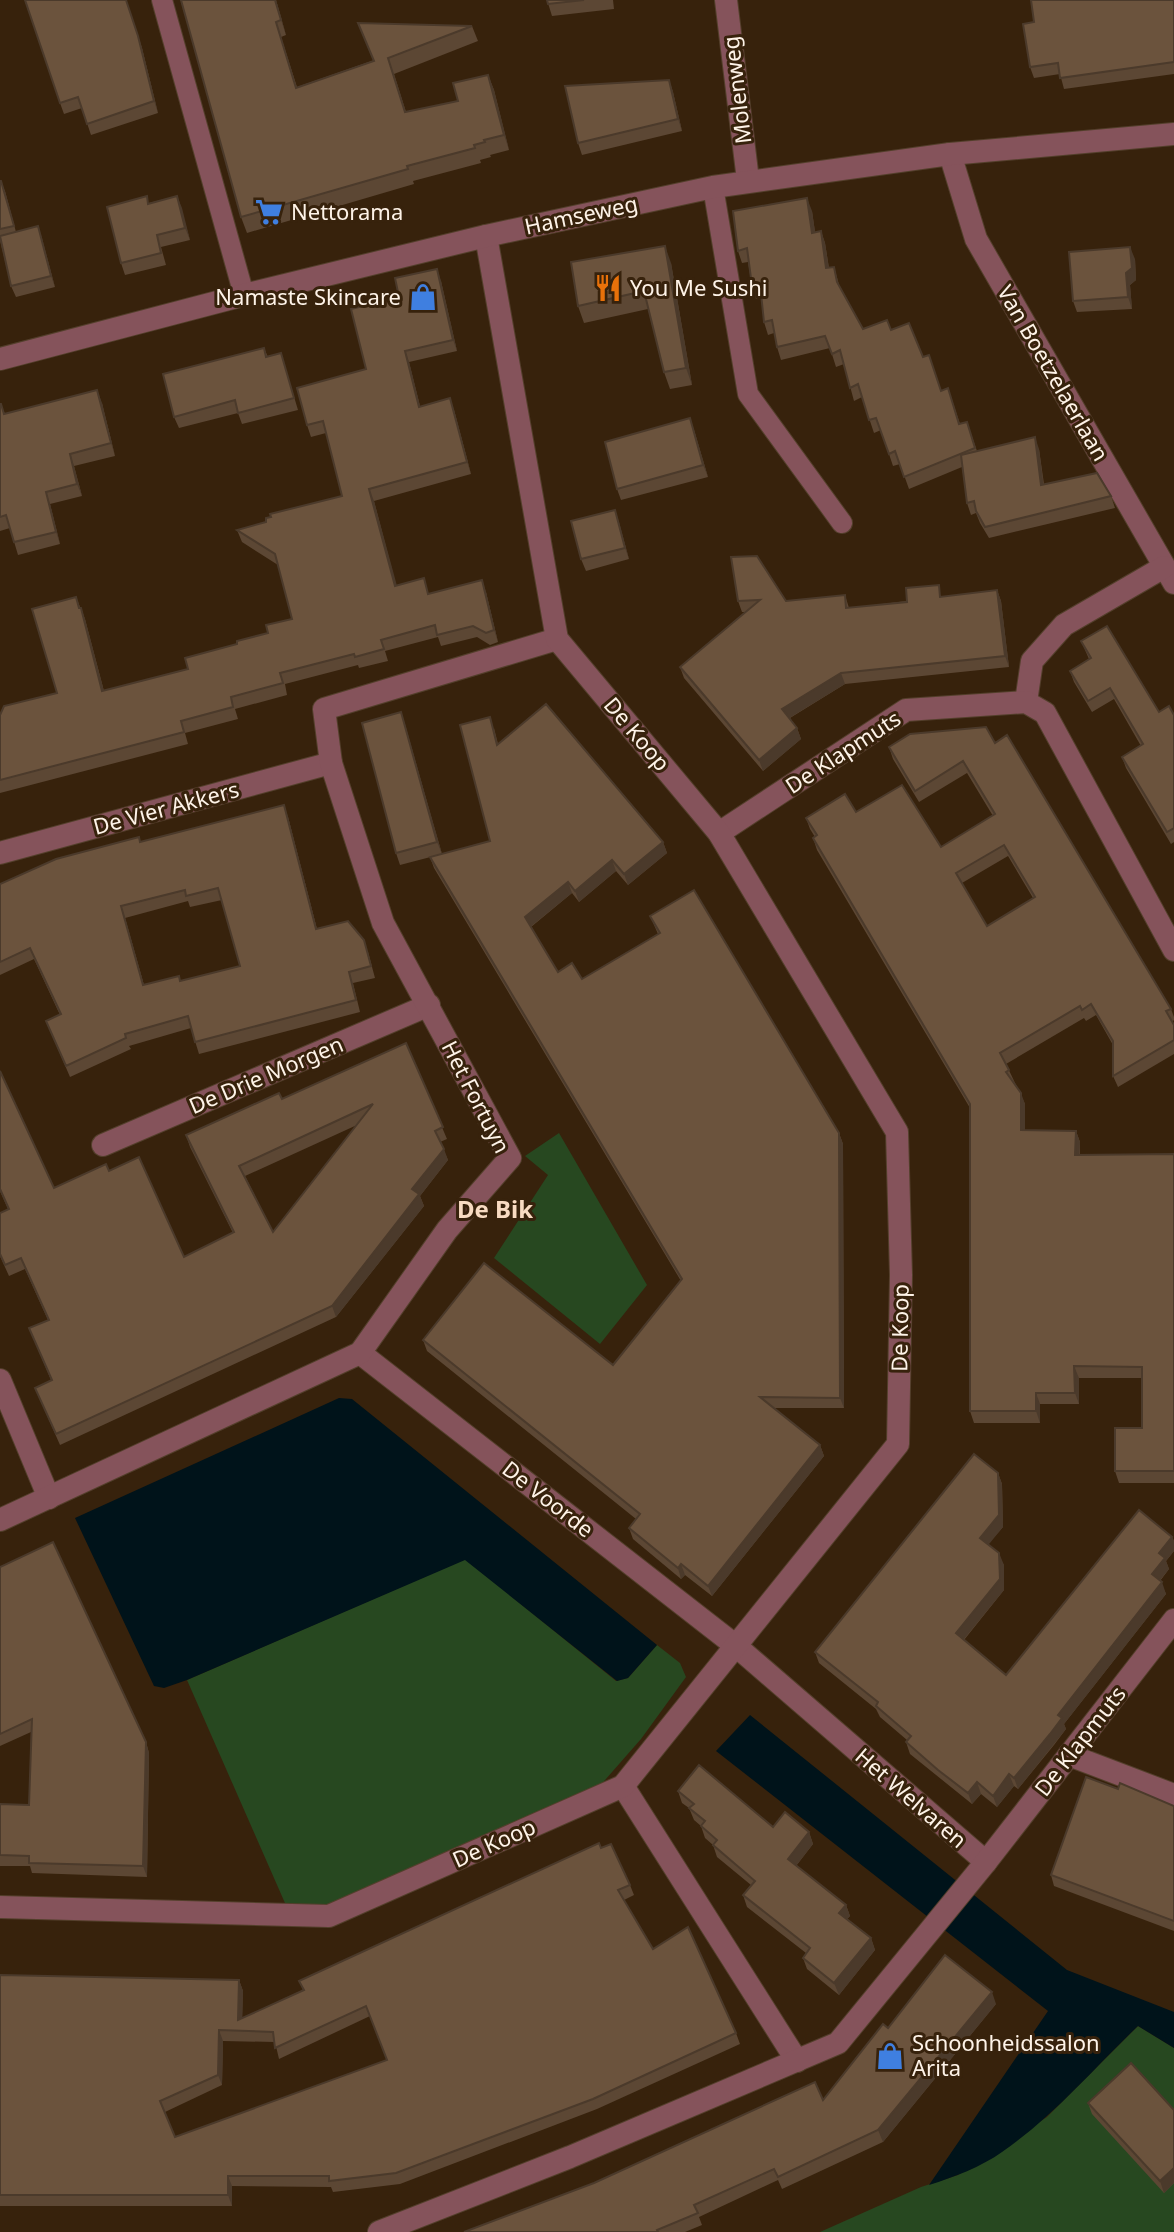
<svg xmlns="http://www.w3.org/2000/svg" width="1174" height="2232" viewBox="0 0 1174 2232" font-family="'Noto Sans',sans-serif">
  <rect width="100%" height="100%" fill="#37220c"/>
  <g fill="#274820">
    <path d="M 559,1133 L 647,1285 L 600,1344 L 494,1258 L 548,1175 L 525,1156 Z"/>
    <path d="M 465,1559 L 616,1681 L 628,1678 L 657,1645 L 680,1663 L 686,1677 L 641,1739 L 584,1804 L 292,1919 L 187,1680 Z"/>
    <path d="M 1138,2026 L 1174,2048 L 1174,2232 L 820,2232 L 921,2187 L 958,2175 L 1047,2117 Z"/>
  </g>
  <g fill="#00131a">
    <path d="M 339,1398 L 352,1399 L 657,1645 L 628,1678 L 617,1681 L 465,1560 L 187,1680 L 164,1688 L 154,1686 L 75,1518 Z"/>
    <path d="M 750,1715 L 1067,1970 L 1174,2012 L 1174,2048 L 1138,2026 C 1094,2068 1053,2117 1002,2152 C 981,2167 954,2177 929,2185 L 1048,2011 L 716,1751 Z"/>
  </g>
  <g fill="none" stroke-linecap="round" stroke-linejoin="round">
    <g stroke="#533f2b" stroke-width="22">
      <g id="service">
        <path d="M 162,0 L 244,295"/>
        <path d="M 713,187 L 748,394 L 842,523"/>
      </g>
    </g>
    <g stroke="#533f2b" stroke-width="24">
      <g id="minor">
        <path d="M 726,0 L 748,180"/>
        <path d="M 950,154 L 976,239 L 1174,583"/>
        <path d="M 1026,702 L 1032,661 L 1064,625 L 1164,567"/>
        <path d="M 719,833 L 906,710 L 1026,702 L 1045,713 L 1174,950"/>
        <path d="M 0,853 L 331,763"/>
        <path d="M 103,1145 L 429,1005"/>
        <path d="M 360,1353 L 736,1646 L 986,1862"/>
        <path d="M 0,1380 L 49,1498"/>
        <path d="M 0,1520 L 360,1353 L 447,1230 L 510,1158 L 383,923 L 331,763 L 324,709 L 557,639"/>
        <path d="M 1069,1755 L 1174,1795"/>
        <path d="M 623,1786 L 797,2061"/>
        <path d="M 0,1907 L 329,1916 L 623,1786 L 898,1444 L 901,1275 L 897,1132 L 719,833 L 557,639 L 486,236"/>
        <path d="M 379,2232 L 570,2157 L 838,2043 L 986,1862 L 1174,1620"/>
      </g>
    </g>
    <g stroke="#533f2b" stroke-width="24">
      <path id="tertiary" d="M 0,359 L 244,295 L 486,236 L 713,187 L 950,154 L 1174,134"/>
    </g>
    <use href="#service" stroke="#85535b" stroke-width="20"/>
    <use href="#minor" stroke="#85535b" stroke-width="22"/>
    <use href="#tertiary" stroke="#85535b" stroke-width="22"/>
  </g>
  <g fill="#5c4734" fill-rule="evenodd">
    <path d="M 126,0 L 142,48 L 158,113 L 91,135 L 82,108 L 64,114 L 60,103 Z"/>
    <path d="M 181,0 L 276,0 L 286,35 L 281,37 L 297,87 L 472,26 L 478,41 L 394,74 L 406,112 L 458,101 L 488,75 L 494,90 L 509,150 L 490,155 L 491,157 L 480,160 L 481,163 L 413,181 L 414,184 L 247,233 L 241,217 Z"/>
    <path d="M 547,0 L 613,0 L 614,9 L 552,16 Z"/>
    <path d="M 1174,0 L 1174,74 L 1064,89 L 1060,74 L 1034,78 L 1030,67 Z"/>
    <path d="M 669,80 L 673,92 L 682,131 L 582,155 L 578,143 Z"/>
    <path d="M 0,181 L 5,191 L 16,232 L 38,226 L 55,287 L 16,297 L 11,286 L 0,240 Z"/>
    <path d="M 177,196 L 190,240 L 161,247 L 166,265 L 125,275 L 121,263 L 149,203 Z"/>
    <path d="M 812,211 L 815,232 L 821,231 L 825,243 L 829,268 L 834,267 L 840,288 L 863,329 L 891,330 L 923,357 L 941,391 L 948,388 L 960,424 L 967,422 L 977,451 L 1039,449 L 1044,484 L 1111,496 L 1115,508 L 989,538 L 980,523 L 976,513 L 971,515 L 967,503 L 962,467 L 909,489 L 900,464 L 893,466 L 881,430 L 874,433 L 862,397 L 854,401 L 844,364 L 836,367 L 830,348 L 781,360 L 777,347 L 774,333 L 768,335 L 764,322 L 761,298 L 756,299 L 752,286 L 748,262 L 742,263 L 738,251 Z"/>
    <path d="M 1135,259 L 1136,280 L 1130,285 L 1132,309 L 1077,312 L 1073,301 Z"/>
    <path d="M 671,263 L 692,385 L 670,389 L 664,372 L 648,309 L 584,323 L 578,306 Z"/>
    <path d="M 441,281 L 457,351 L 409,362 L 420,406 L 454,410 L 471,474 L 374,501 L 396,585 L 429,594 L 486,592 L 498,642 L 490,645 L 477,637 L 441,646 L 438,637 L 385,651 L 388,661 L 359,668 L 358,665 L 285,684 L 287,695 L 235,709 L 238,719 L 185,733 L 188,744 L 0,793 L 0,715 L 57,693 L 76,597 L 85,619 L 104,691 L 188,669 L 237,644 L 268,633 L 292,619 L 278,565 L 242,542 L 237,530 L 266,522 L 342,496 L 326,433 L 311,437 L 307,425 L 366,369 L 399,297 Z"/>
    <path d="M 264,348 L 268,357 L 281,353 L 298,410 L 242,424 L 238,413 L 179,428 L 174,417 Z"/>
    <path d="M 102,403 L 115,456 L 74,466 L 82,496 L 50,504 L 60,544 L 18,555 L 10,528 L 0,531 L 0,404 L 5,414 Z"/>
    <path d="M 694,430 L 708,477 L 621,500 L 617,489 Z"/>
    <path d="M 615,510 L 629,559 L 586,571 L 581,559 Z"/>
    <path d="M 731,557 L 786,601 L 845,595 L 849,608 L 997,590 L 1001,601 L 1009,667 L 845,684 L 790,718 L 797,728 L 801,739 L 763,771 L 684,678 L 680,667 L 745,612 L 742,612 L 738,601 Z"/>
    <path d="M 1081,641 L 1159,712 L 1174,715 L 1174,842 L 1171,844 L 1126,768 L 1122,757 L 1141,746 L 1114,699 L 1092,712 L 1074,682 L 1070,671 L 1089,659 Z"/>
    <path d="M 401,712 L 442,854 L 400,865 L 396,853 Z"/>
    <path d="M 494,728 L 498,744 L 663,842 L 667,853 L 628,885 L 616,871 L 579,902 L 572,893 L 531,927 L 558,972 L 582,979 L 658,934 L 650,916 L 839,1133 L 843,1144 L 844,1408 L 773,1408 L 820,1445 L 824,1456 L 712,1596 L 685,1575 L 681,1579 L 633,1539 L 629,1528 L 636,1519 L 427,1351 L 423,1340 L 613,1365 L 681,1281 L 434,868 L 430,857 L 490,841 Z"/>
    <path d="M 995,743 L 1171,1009 L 1174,1017 L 1174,1020 L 1172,1022 L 1174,1025 L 1174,1054 L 1118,1087 L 1113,1076 L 1113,1045 L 1096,1015 L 1086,1021 L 1084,1018 L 1006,1064 L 1025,1104 L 1025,1130 L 1076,1131 L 1080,1142 L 1080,1155 L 1174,1154 L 1174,1483 L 1119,1483 L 1115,1471 L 1142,1428 L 1142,1378 L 1079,1378 L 1079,1404 L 1040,1404 L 1040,1423 L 974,1423 L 970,1411 L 970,1108 L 817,850 L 813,838 L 815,837 L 810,829 L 806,818 L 941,847 L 993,816 L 967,773 L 919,802 L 893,759 L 889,747 ZM 1008,856 L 1033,898 L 987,926 L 962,883 Z"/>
    <path d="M 288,817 L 317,929 L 368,952 L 375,978 L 353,983 L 360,1012 L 199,1054 L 191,1028 L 129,1046 L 131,1049 L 70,1077 L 46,1021 L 60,1015 L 34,959 L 0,975 L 0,884 L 140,842 ZM 222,900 L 240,966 L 181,981 L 144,985 L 125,918 L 188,901 L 190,907 Z"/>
    <path d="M 406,1043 L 447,1139 L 440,1142 L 448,1160 L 420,1196 L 424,1206 L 336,1317 L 60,1445 L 35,1388 L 51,1380 L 29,1328 L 48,1320 L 25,1269 L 9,1276 L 0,1256 L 0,1213 L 8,1209 L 0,1191 L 0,1071 L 54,1188 L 109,1171 L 184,1257 L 233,1233 L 190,1147 L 186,1135 L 282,1099 ZM 357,1125 L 273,1232 L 245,1176 Z"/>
    <path d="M 998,1473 L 1002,1484 L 1003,1527 L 988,1544 L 1004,1565 L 1004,1590 L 964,1640 L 1006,1675 L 1172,1537 L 1174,1541 L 1174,1551 L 1166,1561 L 1169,1569 L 1160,1581 L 1166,1594 L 1064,1724 L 1066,1729 L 1054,1745 L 1018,1789 L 1014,1786 L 997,1807 L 981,1794 L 972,1804 L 910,1754 L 906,1742 L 907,1740 L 880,1717 L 876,1709 L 819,1663 L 815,1652 Z"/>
    <path d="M 0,1567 L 146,1742 L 149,1753 L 147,1877 L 32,1873 L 30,1866 L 0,1866 L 0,1804 L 29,1805 L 31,1732 L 0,1746 Z"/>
    <path d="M 678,1791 L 773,1827 L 809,1832 L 813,1844 L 796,1866 L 846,1905 L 850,1916 L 847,1919 L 871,1938 L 875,1950 L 839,1995 L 807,1969 L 803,1958 L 806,1953 L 747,1907 L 743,1895 L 751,1885 L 717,1857 L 713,1845 L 705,1838 L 701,1826 L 694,1820 L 689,1808 L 682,1803 Z"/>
    <path d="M 1174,1806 L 1174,1931 L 1054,1886 L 1051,1875 Z"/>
    <path d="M 601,1848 L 630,1885 L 634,1895 L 624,1900 L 653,1949 L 736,2033 L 740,2044 L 597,2109 L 400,2184 L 333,2192 L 331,2187 L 232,2186 L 232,2206 L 0,2206 L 0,1975 L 239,1980 L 243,1991 L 242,2018 L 303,1990 L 299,1981 ZM 370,2016 L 387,2060 L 175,2137 L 165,2112 L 222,2085 L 223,2041 L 275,2042 L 279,2059 Z"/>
    <path d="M 996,2004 L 883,2142 L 782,2189 L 778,2180 L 699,2217 L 702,2225 L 685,2232 L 464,2232 L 823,2100 L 888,2028 Z"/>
    <path d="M 1088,2103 L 1174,2110 L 1174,2183 L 1164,2193 L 1092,2114 Z"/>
  </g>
  <g fill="#4b3a2b">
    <path d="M 126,0 L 142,48 L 158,113 L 154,101 Z"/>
    <path d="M 275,0 L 276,0 L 286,35 L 281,20 Z"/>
    <path d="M 488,75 L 494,90 L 509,150 L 504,135 Z"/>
    <path d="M 669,80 L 673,92 L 682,131 L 678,119 Z"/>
    <path d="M 177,196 L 182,208 L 190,240 L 185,228 Z"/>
    <path d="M 807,198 L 812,211 L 817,245 L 812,233 Z"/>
    <path d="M 38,226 L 42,238 L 55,287 L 51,276 Z"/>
    <path d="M 821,231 L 825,243 L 831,281 L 826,268 Z"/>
    <path d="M 665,246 L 671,263 L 692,385 L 686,368 Z"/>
    <path d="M 1130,247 L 1135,259 L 1136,280 L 1130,285 L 1132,309 L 1128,297 L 1126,273 Z"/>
    <path d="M 437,269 L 441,281 L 457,351 L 453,340 Z"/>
    <path d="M 405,351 L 409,362 L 423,418 L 419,407 Z"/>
    <path d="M 97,390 L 102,403 L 115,456 L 111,443 Z"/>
    <path d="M 450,398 L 454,410 L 471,474 L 467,462 Z"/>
    <path d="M 690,418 L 694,430 L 708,477 L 703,465 Z"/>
    <path d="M 1035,437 L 1039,449 L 1045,496 L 1041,485 Z"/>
    <path d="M 70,454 L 74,466 L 82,496 L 77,484 Z"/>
    <path d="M 369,489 L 374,501 L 400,597 L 395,586 Z"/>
    <path d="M 46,492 L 50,504 L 60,544 L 56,532 Z"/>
    <path d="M 615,510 L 619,522 L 629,559 L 625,548 Z"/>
    <path d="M 482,580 L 486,592 L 498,642 L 494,630 Z"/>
    <path d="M 997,590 L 1001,601 L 1009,667 L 1005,656 Z"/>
    <path d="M 81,608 L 85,619 L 107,703 L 102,691 Z"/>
    <path d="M 841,673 L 845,684 L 786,720 L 782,709 Z"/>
    <path d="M 401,712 L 405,724 L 442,854 L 437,842 Z"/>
    <path d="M 797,728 L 801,739 L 763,771 L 759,760 Z"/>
    <path d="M 284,805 L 288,817 L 320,941 L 316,929 Z"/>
    <path d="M 663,842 L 667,853 L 628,885 L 624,874 Z"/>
    <path d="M 612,860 L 616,871 L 579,902 L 575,891 Z"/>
    <path d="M 568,882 L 572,893 L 529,928 L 525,917 Z"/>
    <path d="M 121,906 L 125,918 L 147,996 L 143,985 Z"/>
    <path d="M 1021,1093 L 1025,1104 L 1025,1142 L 1021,1130 Z"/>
    <path d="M 1076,1131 L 1080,1142 L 1079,1166 L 1075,1155 Z"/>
    <path d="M 839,1133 L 843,1144 L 844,1408 L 840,1398 Z"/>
    <path d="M 444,1149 L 448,1160 L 420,1196 L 424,1206 L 336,1317 L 332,1306 L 412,1189 Z"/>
    <path d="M 1074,1366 L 1079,1378 L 1079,1404 L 1075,1393 Z"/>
    <path d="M 1036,1393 L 1040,1404 L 1040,1423 L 1036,1411 Z"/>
    <path d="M 820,1445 L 824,1456 L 712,1596 L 708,1586 Z"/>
    <path d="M 998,1473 L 1002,1484 L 1003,1527 L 985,1549 L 980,1538 Z"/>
    <path d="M 1172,1537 L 1174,1541 L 1174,1551 L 1166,1561 L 1169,1569 L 1156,1585 L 1152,1574 L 1159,1553 Z"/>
    <path d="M 999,1553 L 1004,1565 L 1004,1590 L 960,1644 L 956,1633 Z"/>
    <path d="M 681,1564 L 685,1575 L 681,1579 L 678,1568 Z"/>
    <path d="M 1162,1582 L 1166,1594 L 1064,1724 L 1066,1729 L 1018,1789 L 1014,1778 L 1058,1715 Z"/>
    <path d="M 146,1742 L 149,1753 L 147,1877 L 143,1866 Z"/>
    <path d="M 1009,1774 L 1014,1786 L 997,1807 L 993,1796 Z"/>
    <path d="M 977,1782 L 981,1794 L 972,1804 L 968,1793 Z"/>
    <path d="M 809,1832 L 813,1844 L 792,1871 L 788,1859 Z"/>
    <path d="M 846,1905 L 850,1916 L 843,1924 L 839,1913 Z"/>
    <path d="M 871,1938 L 875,1950 L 839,1995 L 834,1983 Z"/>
    <path d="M 239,1980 L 243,1991 L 242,2031 L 238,2020 Z"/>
    <path d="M 992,1992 L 996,2004 L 883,2142 L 878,2130 Z"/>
    <path d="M 219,2030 L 223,2041 L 222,2085 L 218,2075 Z"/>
    <path d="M 1174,2168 L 1174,2183 L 1164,2193 L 1160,2181 Z"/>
    <path d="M 228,2176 L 232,2186 L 232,2206 L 228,2195 Z"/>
  </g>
  <g fill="#6b533d" stroke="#4b3a2b" stroke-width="2" fill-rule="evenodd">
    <path d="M 25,0 L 126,0 L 138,36 L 154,101 L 87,124 L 78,97 L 60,103 Z"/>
    <path d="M 181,0 L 275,0 L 281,20 L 276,22 L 296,88 L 374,61 L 358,23 L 472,26 L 388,58 L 405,112 L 458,101 L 453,83 L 488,75 L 504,135 L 484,140 L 485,142 L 474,145 L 475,148 L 407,166 L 408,169 L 241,217 Z"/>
    <path d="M 547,0 L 584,0 L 548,4 Z"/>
    <path d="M 1031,0 L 1174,0 L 1174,62 L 1060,78 L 1058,63 L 1030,67 L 1023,24 L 1034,22 Z"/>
    <path d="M 669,80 L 678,119 L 578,143 L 565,86 Z"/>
    <path d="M 0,181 L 1,181 L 14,226 L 0,229 Z"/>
    <path d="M 147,196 L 148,204 L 177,196 L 185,228 L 157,235 L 161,253 L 121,263 L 107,207 Z"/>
    <path d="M 807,198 L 812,233 L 821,231 L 826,268 L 834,267 L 837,282 L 863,329 L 887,320 L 891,330 L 909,323 L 923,357 L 929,355 L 941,391 L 948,388 L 959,424 L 967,422 L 975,448 L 904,477 L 895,451 L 889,454 L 876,418 L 869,420 L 858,384 L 850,388 L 840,350 L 832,354 L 825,336 L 777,347 L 772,320 L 764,322 L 760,284 L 752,286 L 747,248 L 738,251 L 733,211 Z"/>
    <path d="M 38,226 L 51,276 L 11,286 L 0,236 Z"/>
    <path d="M 665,246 L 686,368 L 664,372 L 644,291 L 578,306 L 571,262 Z"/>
    <path d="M 1130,247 L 1132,268 L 1126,273 L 1128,297 L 1073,301 L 1069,252 Z"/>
    <path d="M 437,269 L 453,340 L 405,351 L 419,407 L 450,398 L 467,462 L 369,489 L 395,586 L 424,578 L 428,594 L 482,580 L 494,630 L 486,633 L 473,626 L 437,635 L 435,625 L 381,640 L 384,649 L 355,657 L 354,654 L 280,673 L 283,683 L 231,697 L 233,707 L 181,721 L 184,732 L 0,780 L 0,715 L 4,706 L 57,693 L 32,609 L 76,597 L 79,608 L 81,608 L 102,691 L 188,669 L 185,658 L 237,644 L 237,641 L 268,633 L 266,625 L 292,619 L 275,554 L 237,530 L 266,522 L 266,518 L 271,517 L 270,514 L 342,496 L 323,421 L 307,425 L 297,388 L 366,369 L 351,309 L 399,297 L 395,278 Z"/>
    <path d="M 264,348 L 266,357 L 281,353 L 294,398 L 238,413 L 235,400 L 174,417 L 163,374 Z"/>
    <path d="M 97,390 L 111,443 L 70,454 L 77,484 L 46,492 L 56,532 L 14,542 L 6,515 L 0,517 L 0,404 L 1,404 L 4,414 Z"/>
    <path d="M 690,418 L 703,465 L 617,489 L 605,442 Z"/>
    <path d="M 1035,437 L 1041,485 L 1097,473 L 1111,496 L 985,527 L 976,511 L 974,501 L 967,503 L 961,455 Z"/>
    <path d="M 615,510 L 625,548 L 581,559 L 571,521 Z"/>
    <path d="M 757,556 L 786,601 L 845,595 L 846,608 L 907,602 L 906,588 L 939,585 L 940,597 L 997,590 L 1005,656 L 841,673 L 782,709 L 797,728 L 759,760 L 680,667 L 760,600 L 738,601 L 731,557 Z"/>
    <path d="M 1107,626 L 1159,712 L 1169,706 L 1174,715 L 1174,828 L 1167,832 L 1122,757 L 1143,744 L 1110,688 L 1088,701 L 1070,671 L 1091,658 L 1081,641 Z"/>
    <path d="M 546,704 L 663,842 L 624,874 L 612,860 L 575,891 L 568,882 L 525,917 L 558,972 L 572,963 L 582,979 L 660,933 L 650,916 L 694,890 L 839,1133 L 840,1398 L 760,1397 L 820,1445 L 708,1586 L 681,1564 L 678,1568 L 629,1528 L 640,1514 L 423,1340 L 484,1263 L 613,1365 L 682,1279 L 430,857 L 490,841 L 460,725 L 490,717 L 497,745 Z"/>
    <path d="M 401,712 L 437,842 L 396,853 L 362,723 Z"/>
    <path d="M 986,727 L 995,743 L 1007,735 L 1171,1009 L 1166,1011 L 1174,1025 L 1174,1040 L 1113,1076 L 1113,1041 L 1091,1004 L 1082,1010 L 1080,1006 L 1000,1053 L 1009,1070 L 1006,1072 L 1021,1093 L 1021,1130 L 1076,1131 L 1075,1155 L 1174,1154 L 1174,1471 L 1115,1471 L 1115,1428 L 1142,1428 L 1142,1367 L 1074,1366 L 1075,1393 L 1036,1393 L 1036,1411 L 970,1411 L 970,1104 L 813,838 L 817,835 L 806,818 L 845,794 L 856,812 L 902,785 L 941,847 L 995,814 L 963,761 L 915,791 L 889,747 L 910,734 ZM 1004,845 L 1035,897 L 987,926 L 956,873 Z"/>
    <path d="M 284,805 L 316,929 L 348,921 L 364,940 L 371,966 L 349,972 L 356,1000 L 195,1042 L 188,1016 L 125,1034 L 126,1038 L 66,1066 L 46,1021 L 61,1014 L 30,948 L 0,962 L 0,884 L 56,859 L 139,837 L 140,842 ZM 218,888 L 240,966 L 180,981 L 179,976 L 143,985 L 121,906 L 185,890 L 186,896 Z"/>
    <path d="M 406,1043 L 443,1127 L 435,1131 L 444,1149 L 412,1189 L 419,1194 L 332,1306 L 56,1434 L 35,1388 L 52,1380 L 29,1328 L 49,1320 L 21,1258 L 5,1265 L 0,1254 L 0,1213 L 9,1209 L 0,1189 L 0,1071 L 54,1188 L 106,1164 L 109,1171 L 139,1157 L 184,1257 L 234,1232 L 186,1135 L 279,1093 L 282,1099 ZM 373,1104 L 273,1232 L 239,1166 Z"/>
    <path d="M 974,1454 L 998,1473 L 999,1515 L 980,1538 L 999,1553 L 1000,1579 L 956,1633 L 1006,1675 L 1139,1510 L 1172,1537 L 1159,1553 L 1165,1558 L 1152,1574 L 1162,1582 L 1058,1715 L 1062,1718 L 1050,1734 L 1014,1778 L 1009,1774 L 993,1796 L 977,1782 L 968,1793 L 938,1770 L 906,1742 L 911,1736 L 876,1706 L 878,1702 L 815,1652 Z"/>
    <path d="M 53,1542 L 146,1742 L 143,1866 L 29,1863 L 29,1856 L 0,1855 L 0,1804 L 29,1805 L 32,1719 L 0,1734 L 0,1567 Z"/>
    <path d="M 699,1765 L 773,1827 L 785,1812 L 809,1832 L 788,1859 L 846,1905 L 839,1913 L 871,1938 L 834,1983 L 803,1958 L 810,1948 L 743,1895 L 755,1881 L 713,1845 L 717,1840 L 701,1826 L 705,1821 L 689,1808 L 694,1804 L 678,1791 Z"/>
    <path d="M 1086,1777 L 1118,1789 L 1120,1783 L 1174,1806 L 1174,1921 L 1051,1875 Z"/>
    <path d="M 599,1843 L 601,1848 L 611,1844 L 630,1885 L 618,1890 L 653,1949 L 688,1927 L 736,2033 L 593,2099 L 396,2173 L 329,2181 L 329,2176 L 228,2176 L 228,2195 L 0,2195 L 0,1975 L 239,1980 L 238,2020 L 304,1990 L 299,1981 ZM 366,2006 L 387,2060 L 175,2137 L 160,2101 L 218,2075 L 219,2030 L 273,2032 L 275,2048 Z"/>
    <path d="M 945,1955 L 992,1992 L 878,2130 L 778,2177 L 774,2169 L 694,2205 L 698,2213 L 657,2230 L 658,2232 L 464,2232 L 594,2183 L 815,2082 L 823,2100 L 883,2024 L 888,2028 Z"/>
    <path d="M 1131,2063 L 1174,2110 L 1174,2168 L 1160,2181 L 1088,2103 Z"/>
  </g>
  <defs>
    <g id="supermarket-bare" transform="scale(2.16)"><path d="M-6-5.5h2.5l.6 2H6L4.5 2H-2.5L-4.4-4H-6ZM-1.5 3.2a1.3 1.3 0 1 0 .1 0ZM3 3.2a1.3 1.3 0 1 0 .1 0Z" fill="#3f7fe0" stroke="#37220c" stroke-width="2.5" paint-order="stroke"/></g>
    <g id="restaurant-bare" transform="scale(2.16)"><path d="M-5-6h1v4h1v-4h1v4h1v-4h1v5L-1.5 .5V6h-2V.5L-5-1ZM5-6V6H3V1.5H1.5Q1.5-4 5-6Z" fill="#e8710a" stroke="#37220c" stroke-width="2.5" paint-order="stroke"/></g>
    <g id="shop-bare" transform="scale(2.16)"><path d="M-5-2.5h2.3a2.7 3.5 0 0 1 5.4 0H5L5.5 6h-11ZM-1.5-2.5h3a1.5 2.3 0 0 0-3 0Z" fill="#3f7fe0" stroke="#37220c" stroke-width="2.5" paint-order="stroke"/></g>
  </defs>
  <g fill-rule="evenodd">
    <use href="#supermarket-bare" x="269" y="212"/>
    <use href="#restaurant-bare" x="608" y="288"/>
    <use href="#shop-bare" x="423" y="297"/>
    <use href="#shop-bare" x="890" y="2056"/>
  </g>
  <g text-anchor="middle" stroke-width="6" stroke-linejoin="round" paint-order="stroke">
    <g font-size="22" fill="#fef3e8" stroke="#37220c">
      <text transform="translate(737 90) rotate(-97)" y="8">Molenweg</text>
      <text transform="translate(581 215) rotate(-12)" y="8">Hamseweg</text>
      <text transform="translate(1053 373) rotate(60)" y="8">Van Boetzelaerlaan</text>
      <text transform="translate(637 734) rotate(50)" y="8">De Koop</text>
      <text transform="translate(843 752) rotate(-33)" y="8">De Klapmuts</text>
      <text transform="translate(166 808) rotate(-15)" y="8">De Vier Akkers</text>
      <text transform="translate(266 1075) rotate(-23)" y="8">De Drie Morgen</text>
      <text transform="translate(476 1097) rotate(63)" y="8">Het Fortuyn</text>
      <text transform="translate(900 1328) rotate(-89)" y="8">De Koop</text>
      <text transform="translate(548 1499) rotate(38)" y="8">De Voorde</text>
      <text transform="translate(1080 1741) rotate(-52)" y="8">De Klapmuts</text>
      <text transform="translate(911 1798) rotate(41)" y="8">Het Welvaren</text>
      <text transform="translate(494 1843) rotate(-24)" y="8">De Koop</text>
    </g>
    <g font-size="22" fill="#fef3e8" stroke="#37220c" text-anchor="start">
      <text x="291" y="220">Nettorama</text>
      <text x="630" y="296">You Me Sushi</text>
      <text x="401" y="305" text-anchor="end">Namaste Skincare</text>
      <text x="912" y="2051">Schoonheidssalon<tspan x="912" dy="25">Arita</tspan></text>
    </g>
    <g font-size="24" font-weight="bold" fill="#f8dbc2" stroke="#37220c">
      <text x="495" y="1218">De Bik</text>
    </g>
  </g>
</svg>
